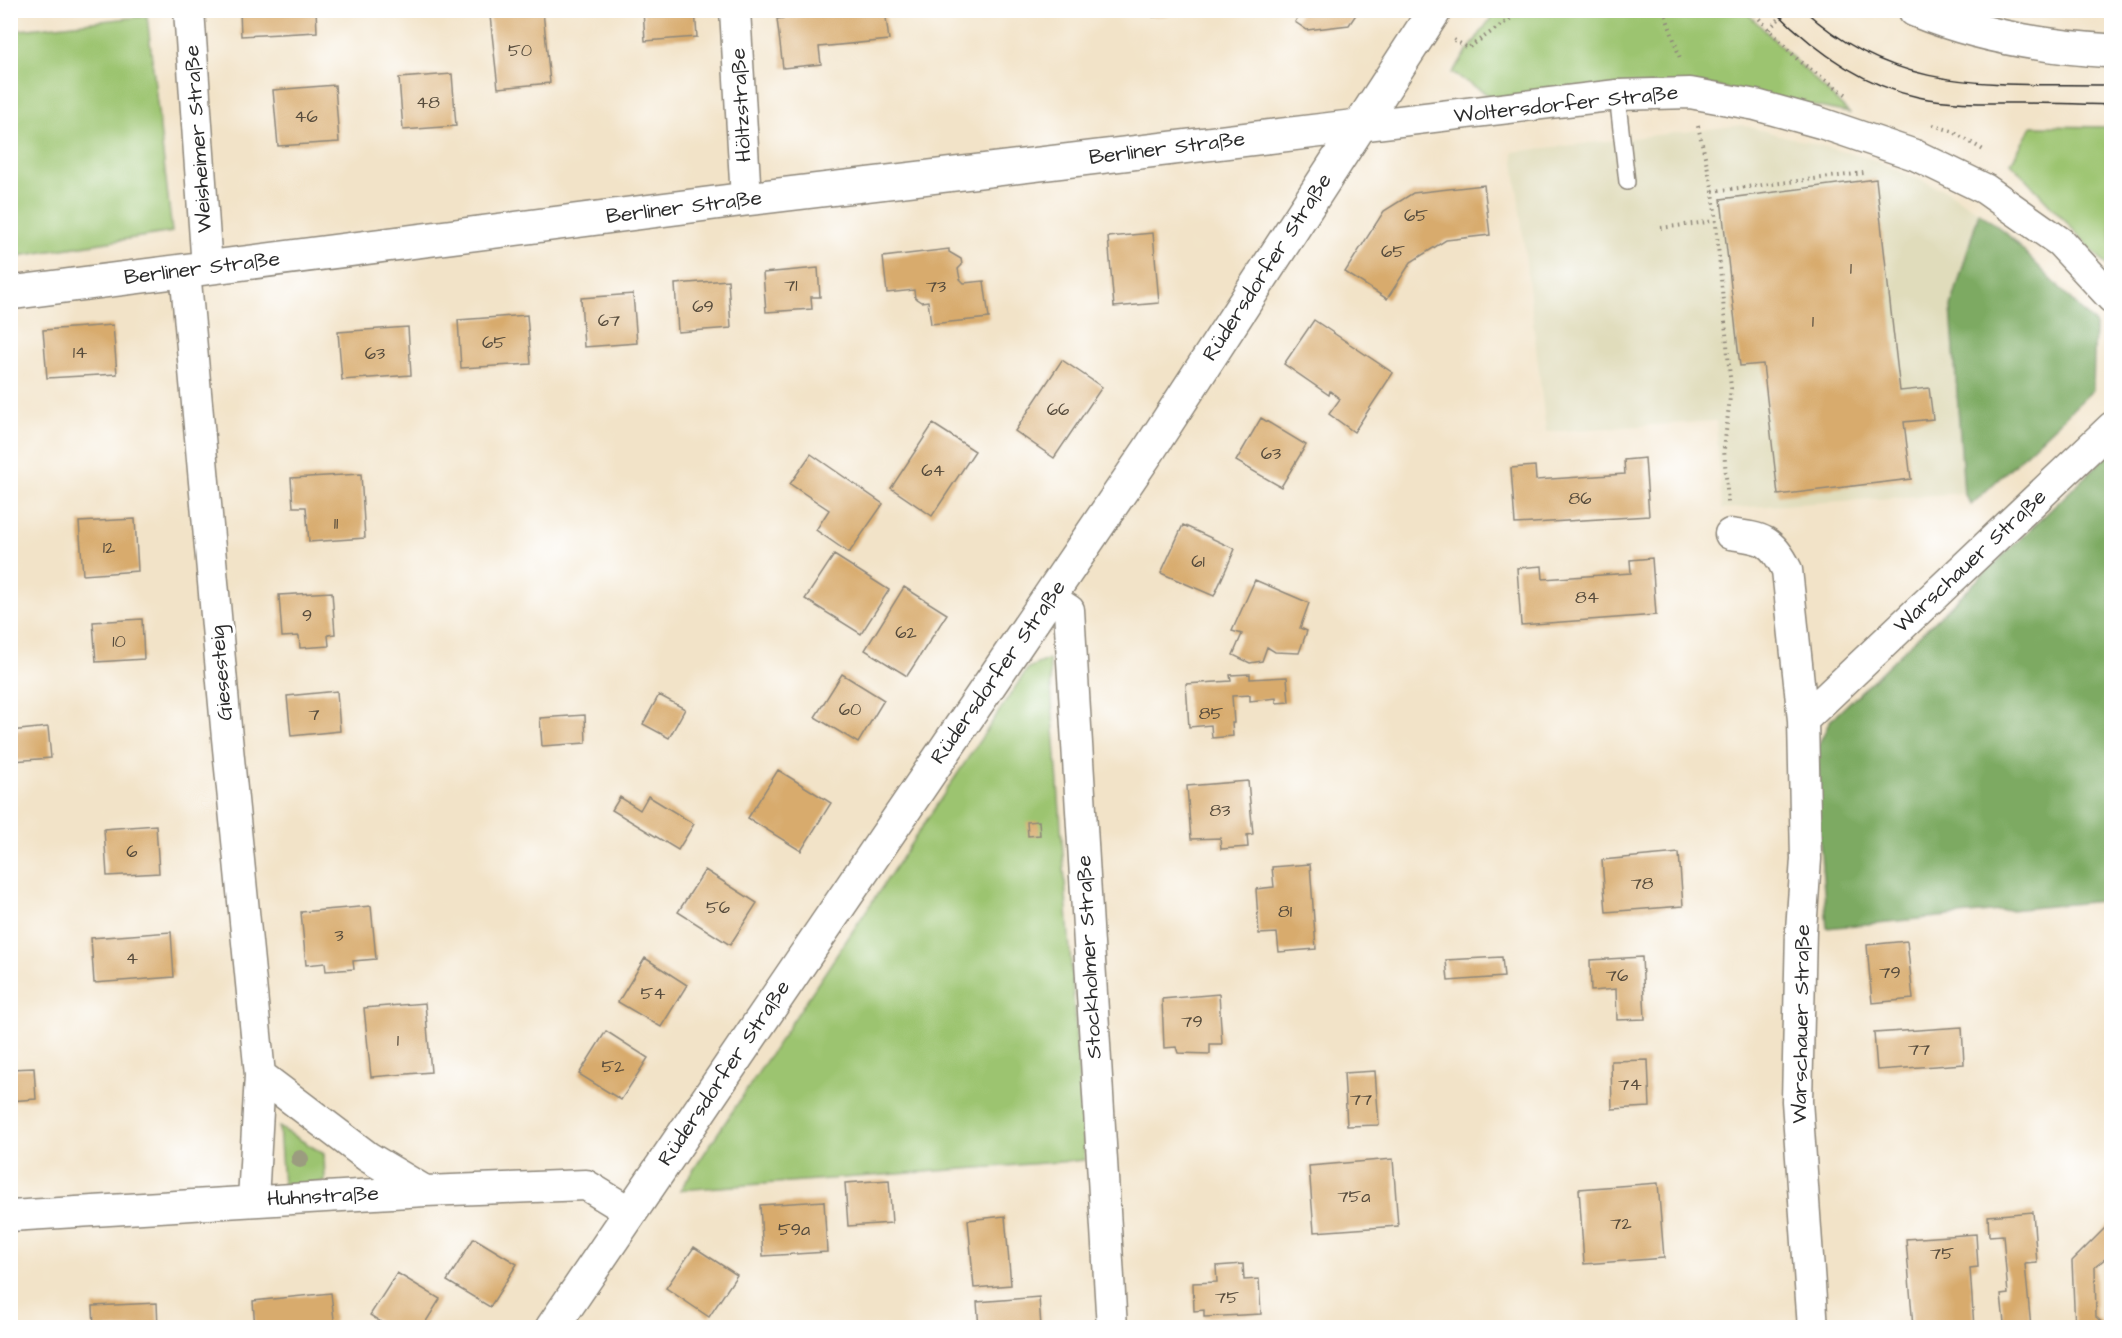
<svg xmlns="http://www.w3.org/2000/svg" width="2122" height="1338" viewBox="0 0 2122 1338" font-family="'Architects Daughter',sans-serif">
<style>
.built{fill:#e0dcbb}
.green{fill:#9cc46f;stroke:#64784d;stroke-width:1.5}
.forest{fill:#7daa62;stroke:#546a46;stroke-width:1.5}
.building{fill:#d8ab6d}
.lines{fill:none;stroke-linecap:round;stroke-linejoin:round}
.lane-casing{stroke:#8e877a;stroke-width:18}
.street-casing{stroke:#8e877a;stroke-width:33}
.secondary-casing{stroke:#8e877a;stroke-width:36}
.path{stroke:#8e877a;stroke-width:4;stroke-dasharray:1.5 4.5;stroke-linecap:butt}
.lane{stroke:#fff;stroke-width:15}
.street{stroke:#fff;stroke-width:30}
.secondary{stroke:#fff;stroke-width:33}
.tram{stroke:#2b2b2b;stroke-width:1.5}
.tree{fill:#9b9c7f}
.labels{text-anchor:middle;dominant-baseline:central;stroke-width:6;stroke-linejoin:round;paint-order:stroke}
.number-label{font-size:18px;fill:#564b3c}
.street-label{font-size:21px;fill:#2b2b2b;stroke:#fff}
</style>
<rect width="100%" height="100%" fill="#fff"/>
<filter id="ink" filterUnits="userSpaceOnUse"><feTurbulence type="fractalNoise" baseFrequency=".0167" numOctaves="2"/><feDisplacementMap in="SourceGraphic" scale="12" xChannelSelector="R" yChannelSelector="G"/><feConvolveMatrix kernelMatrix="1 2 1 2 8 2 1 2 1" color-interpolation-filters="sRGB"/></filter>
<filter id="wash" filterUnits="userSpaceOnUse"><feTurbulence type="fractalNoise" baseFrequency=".008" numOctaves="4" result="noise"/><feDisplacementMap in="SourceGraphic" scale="24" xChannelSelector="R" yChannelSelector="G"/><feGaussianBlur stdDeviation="1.35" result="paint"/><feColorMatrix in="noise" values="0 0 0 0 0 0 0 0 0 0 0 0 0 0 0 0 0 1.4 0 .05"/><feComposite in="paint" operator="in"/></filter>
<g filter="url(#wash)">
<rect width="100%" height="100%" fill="#f2e3c8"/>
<path class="built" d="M1742,125L1868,158L1947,191L1979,212L1951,307L1964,493L1722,509L1716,421L1546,432L1513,152Z"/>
<path class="green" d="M1496,11H1745L1849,113L1708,85L1493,98L1452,73Z
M147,16L172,232L11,257V31Z
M2032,126L2111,127V270L2011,163Z
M1049,659L1085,1160L680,1190L1028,668Z
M279,1127L324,1154L325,1182L283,1185Z"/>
<path class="forest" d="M1979,212L2006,233L2095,324L2093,390L1971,505L1964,493L1951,307Z
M2111,452V900L1827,928L1813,756L1830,721Z"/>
<g id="blocks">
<path class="building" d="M240,10H316L317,32L241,36Z
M643,10H695L697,37L645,41Z
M851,10H885L889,40L819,47L821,64L783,68L777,19Z
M1152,10H1176L1177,14L1153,17Z
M1302,10H1359L1349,25L1307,30L1295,22Z
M543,11L550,83L498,88L490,16Z
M452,74L456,126L403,130L399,78Z
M335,85L339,142L278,146L273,90Z
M1876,179L1900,391L1929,388L1933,419L1904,422L1911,479L1778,495L1763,364L1740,366L1721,199Z
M1484,185L1490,235L1446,240L1411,262L1387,299L1345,272L1384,211L1413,193Z
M1153,233L1159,303L1114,307L1108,237Z
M949,249V252L961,259L962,265L958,269L960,279L964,283L984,281L989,318L931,324L928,301L921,302L915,298L914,290L887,293L883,257Z
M818,268L820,297H811L812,309L766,312L763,273Z
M728,280L731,328L678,332L675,284Z
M633,294L637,343L584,347L581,298Z
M527,315L531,364L461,368L458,320Z
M1314,320L1393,373L1354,432L1329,414L1340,399L1330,391L1329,395L1284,364Z
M113,325L117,374L47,378L43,330Z
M408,327L411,375L342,380L338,332Z
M1062,360L1102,387L1054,458L1015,431Z
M1261,418L1306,445L1281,487L1236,461Z
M933,424L975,451L932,516L891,488Z
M811,454L883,504L849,553L816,530L829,510L790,484Z
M1645,458L1649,516L1515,524L1511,468L1535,466L1536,480L1625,474L1624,460Z
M361,474L365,538L309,542L306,507H293L291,478Z
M135,519L138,571L83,575L79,522Z
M1183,525L1235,549L1214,596L1161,573Z
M834,555L889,590L861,634L805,599Z
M1652,558L1656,615L1521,625L1517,568L1542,566L1543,579L1631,573L1630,560Z
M1255,580L1309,603L1300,628L1307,631L1299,653L1275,652L1267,647L1262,661L1250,663L1233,655L1242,634L1232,631Z
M904,587L947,614L907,676L865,650Z
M332,592L335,634L328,635L329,646L300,648L299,636L282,637L279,595Z
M142,619L144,659L96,662L93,622Z
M842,674L884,700L858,743L815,717Z
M1250,674V679L1287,677L1289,702L1276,703V698L1250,701V695L1232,696L1234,723H1232L1233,736L1212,738L1211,725L1189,727L1186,684L1231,681L1230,675Z
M337,691L340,731L291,736L287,696Z
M659,695L685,709L669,738L643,724Z
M585,715L586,743L542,746L540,718Z
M48,727L51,758L13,761L10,731Z
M778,770L831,803L801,851L748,818Z
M1248,781L1253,834L1247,835L1248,847L1221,849L1220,838L1191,839L1187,786Z
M648,796L694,824L678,850L612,810L620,797L640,810Z
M1039,821L1040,835L1028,836L1027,822Z
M156,825L159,873L107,876L104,829Z
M1679,853L1683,906L1606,912L1602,860Z
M1310,864L1316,949L1279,952L1277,933L1259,934L1256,889L1274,887L1272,867Z
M705,870L757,903L730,945L678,912Z
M371,906L376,959L353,961L354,969L326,971L325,963L306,965L301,912Z
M171,932L174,977L94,983L91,938Z
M1907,941L1913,999L1872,1003L1867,945Z
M1502,957L1504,977L1448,981L1446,960Z
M1642,957L1645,1019L1617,1020L1616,989L1591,991L1590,960Z
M645,958L687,985L661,1027L618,1002Z
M1219,994L1222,1044H1210V1054L1178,1053L1176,1047L1164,1048L1162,999Z
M425,1003L431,1072L371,1077L364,1008Z
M1962,1027L1964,1064L1877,1070L1874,1033Z
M606,1031L648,1058L621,1100L579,1074Z
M1648,1060L1650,1107L1612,1109L1611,1061Z
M34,1068L36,1099L10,1101V1069Z
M1375,1071L1379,1125L1347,1126L1344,1073Z
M1393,1159L1398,1226L1314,1232L1309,1166Z
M889,1180L892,1223L848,1226L845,1183Z
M1658,1183L1664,1258L1584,1264L1579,1189Z
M824,1201L827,1252L763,1256L760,1205Z
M2033,1212L2037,1263L2025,1264L2031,1328H1993V1325L2004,1323L2001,1295L2008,1294L2003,1235L1989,1236L1988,1216Z
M1005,1216L1011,1285L974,1288L968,1220Z
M2112,1221V1253L2095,1267L2096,1317L2108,1328H2075L2072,1261Z
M1976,1234L1978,1267L1970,1268L1974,1328H1913L1906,1239Z
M474,1238L517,1264L490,1307L447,1281Z
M694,1247L737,1275L709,1317L666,1288Z
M1243,1264L1244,1280L1259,1279L1261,1314L1204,1317V1310L1194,1311L1193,1283L1217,1282L1216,1266Z
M397,1273L440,1299L422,1328H390L370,1315Z
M331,1293L335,1328H255L253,1301Z
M1039,1297L1041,1328H979L977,1302Z
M157,1303L158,1328H94L93,1306Z"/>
</g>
</g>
<g filter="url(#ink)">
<use href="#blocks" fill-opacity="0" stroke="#8e877a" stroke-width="1.5"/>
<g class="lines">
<defs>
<path id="lane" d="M1617,95L1627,182"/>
<path id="street" d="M189,10L207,268
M735,10L746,199
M1358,126L1617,95L1690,93L1756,105L1821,123L1915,155L1985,189L2060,242L2112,298
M185,270L227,738L260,1075L253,1200
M1730,534C1762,538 1772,539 1787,570L1803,720
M1049,597L1069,610L1112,1328
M260,1075L368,1157L425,1191
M10,1216L425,1191L586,1185L630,1212
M1813,1328L1797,1101L1801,930L1806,859L1803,720L2112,427"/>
<path id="secondary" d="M1915,10C1978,36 2044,47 2112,51
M10,293L746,199L1358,126
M552,1328L1149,450L1435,10"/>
</defs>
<use href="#lane" class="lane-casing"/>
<use href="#street" class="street-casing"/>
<use href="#secondary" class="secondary-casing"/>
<path class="path" d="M1664,10L1681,61
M1751,10L1799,61L1847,95
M2089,10L2112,11
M1469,18L1475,10
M1769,29L1788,10
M1454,40L1468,48L1523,10
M1933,125L1952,131L1985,151
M1698,126L1713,191L1731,388L1724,449L1728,503
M1713,191L1864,173
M1661,228L1715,221"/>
<use href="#lane" class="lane"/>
<use href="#street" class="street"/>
<use href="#secondary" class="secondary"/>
<path class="tram" d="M1774,10C1814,50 1862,85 1918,97C1951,104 1986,103 2019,103C2050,103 2081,104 2112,105
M1804,10C1897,96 1995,83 2112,85"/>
</g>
<circle class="tree" cx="300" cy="1159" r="9"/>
</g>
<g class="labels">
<g class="number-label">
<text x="520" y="50">50</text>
<text x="428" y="102">48</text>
<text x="306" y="116">46</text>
<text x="1416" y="215">65</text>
<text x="1393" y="251">65</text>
<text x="1851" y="268">1</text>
<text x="791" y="285">71</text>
<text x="936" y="286">73</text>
<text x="703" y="306">69</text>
<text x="609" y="320">67</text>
<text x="1813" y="321">1</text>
<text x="494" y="342">65</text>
<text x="80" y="352">14</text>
<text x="375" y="353">63</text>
<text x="1058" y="409">66</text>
<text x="1271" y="453">63</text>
<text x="933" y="470">64</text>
<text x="1580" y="498">86</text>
<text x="336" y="523">11</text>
<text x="109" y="547">12</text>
<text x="1198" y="561">61</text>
<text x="1587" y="597">84</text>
<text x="307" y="615">9</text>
<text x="906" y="632">62</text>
<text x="119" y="641">10</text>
<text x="850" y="709">60</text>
<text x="1211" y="713">85</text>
<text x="314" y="714">7</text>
<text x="1220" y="810">83</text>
<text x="132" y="851">6</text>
<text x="1642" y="883">78</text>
<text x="718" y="907">56</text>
<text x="1285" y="911">81</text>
<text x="339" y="935">3</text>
<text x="132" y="958">4</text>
<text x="1890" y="972">79</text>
<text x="1617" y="975">76</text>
<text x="653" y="993">54</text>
<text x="1192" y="1021">79</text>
<text x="398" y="1040">1</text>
<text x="1919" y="1049">77</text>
<text x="613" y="1066">52</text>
<text x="1630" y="1084">74</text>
<text x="1361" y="1099">77</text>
<text x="1354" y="1196">75a</text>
<text x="1621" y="1223">72</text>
<text x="794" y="1229">59a</text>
<text x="1942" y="1253">75</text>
<text x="1227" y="1297">75</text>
</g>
<g class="street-label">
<text transform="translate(1566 104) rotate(-6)">Woltersdorfer Straße</text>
<text transform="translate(741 105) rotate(-93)">Höltzstraße</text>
<text transform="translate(198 139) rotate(-94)">Weisheimer Straße</text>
<text transform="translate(1167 148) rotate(-7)">Berliner Straße</text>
<text transform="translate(684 207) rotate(-7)">Berliner Straße</text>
<text transform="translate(1267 267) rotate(-57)">Rüdersdorfer Straße</text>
<text transform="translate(202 268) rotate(-7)">Berliner Straße</text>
<text transform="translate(1970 561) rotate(-43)">Warschauer Straße</text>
<text transform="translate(998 672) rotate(-55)">Rüdersdorfer Straße</text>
<text transform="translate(221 673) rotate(-95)">Giesesteig</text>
<text transform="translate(1089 957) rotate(-93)">Stockholmer Straße</text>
<text transform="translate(1801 1024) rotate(-89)">Warschauer Straße</text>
<text transform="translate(724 1073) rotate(-56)">Rüdersdorfer Straße</text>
<text transform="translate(323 1196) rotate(-3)">Huhnstraße</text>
</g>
</g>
<rect width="2122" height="1338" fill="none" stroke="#fff" stroke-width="36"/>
</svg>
